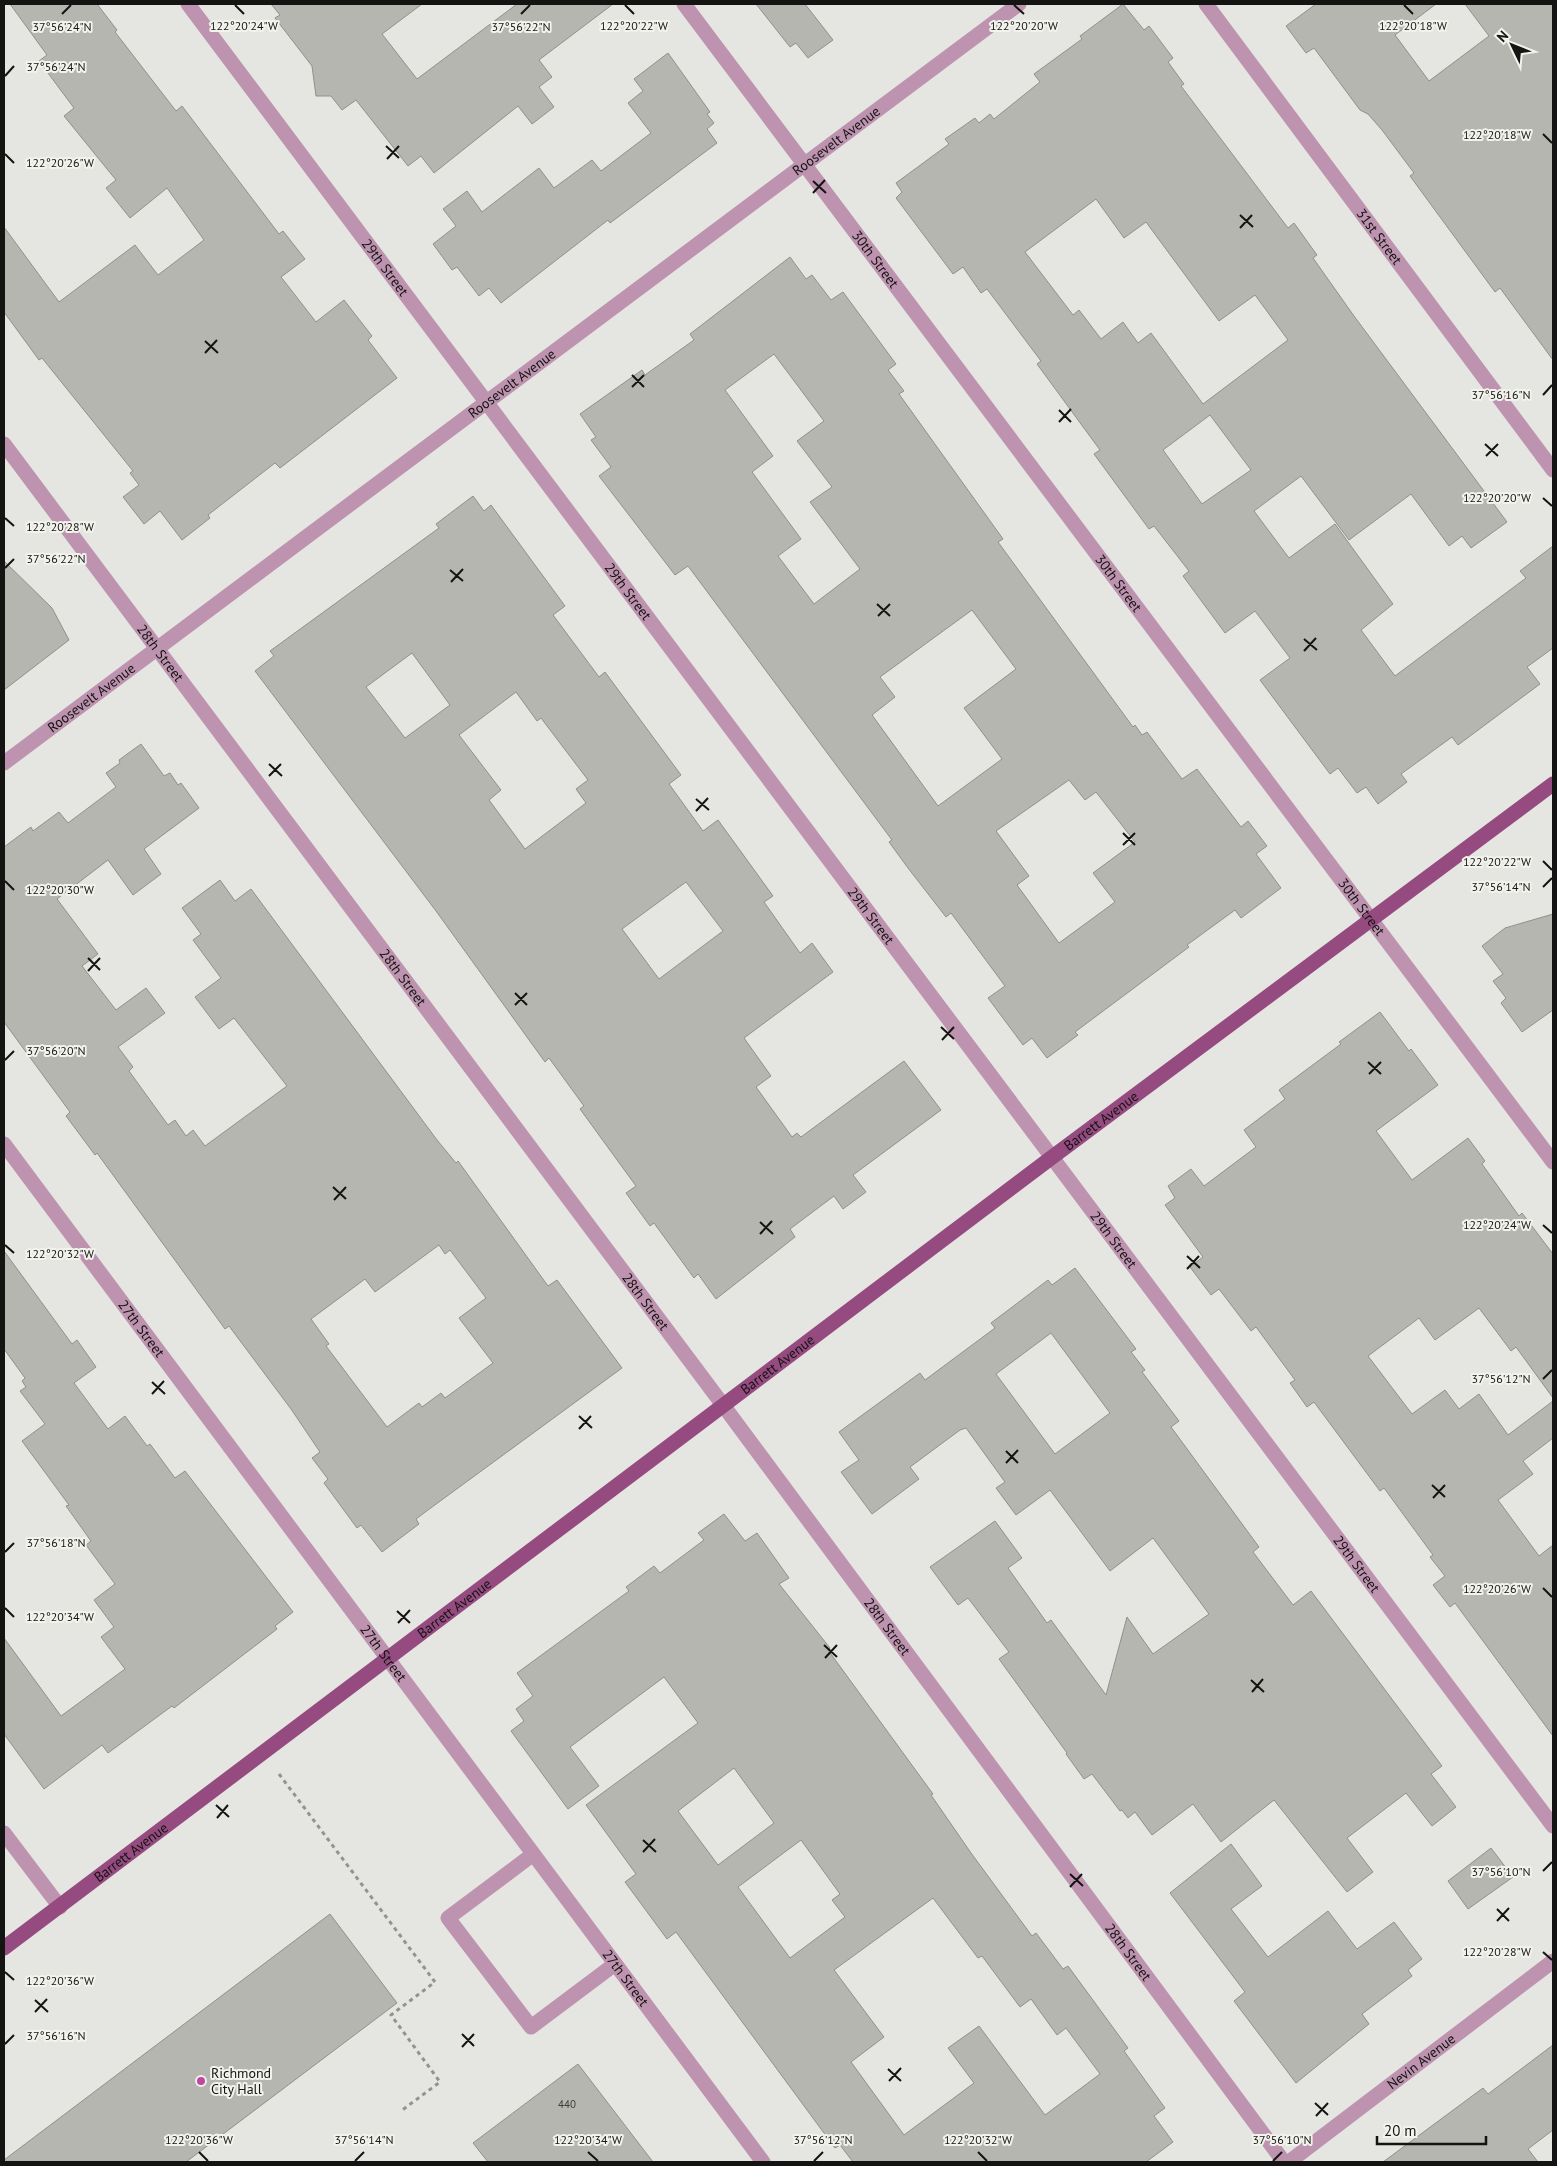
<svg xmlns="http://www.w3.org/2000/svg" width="1557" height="2166" viewBox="0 0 1557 2166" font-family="'PT Sans',sans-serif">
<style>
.building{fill:#b6b6b1;stroke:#90908c;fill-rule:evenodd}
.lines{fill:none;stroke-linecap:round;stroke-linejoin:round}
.path{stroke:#939490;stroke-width:3;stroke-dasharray:4 4;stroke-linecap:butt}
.minor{stroke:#bd93af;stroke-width:15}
.major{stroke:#954b80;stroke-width:15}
.ticks{fill:none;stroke:#141412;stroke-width:2}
.poi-dot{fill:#be489f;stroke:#f3f3ee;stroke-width:2}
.labels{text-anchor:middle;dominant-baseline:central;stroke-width:4;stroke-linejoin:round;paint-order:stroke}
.number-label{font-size:11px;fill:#3c3c3a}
.street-label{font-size:14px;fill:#141412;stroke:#f3f3ee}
.poi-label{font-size:14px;fill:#141412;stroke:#f3f3ee;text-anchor:start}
.ticks-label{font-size:12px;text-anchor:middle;fill:#141412;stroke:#f3f3ee;stroke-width:4;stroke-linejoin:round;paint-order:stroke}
</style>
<rect width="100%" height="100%" fill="#e5e6e1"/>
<path class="building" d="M10,4H97L117,30L115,32L176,111L182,106L279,234L283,231L305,259L281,277L316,322L344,300L372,336L368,340L397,378L280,468L275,463L208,515L210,518L182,540L160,511L144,524L123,497L139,485L130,473L133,471L42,358L39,360L4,312V227L59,302L135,245L158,275L204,240L167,188L130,218L106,188L116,180L64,116L74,108L39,61L47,55Z
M271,4H422L382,34L417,79L517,4H613L539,60L552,77L539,87L554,107L532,124L518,106L434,173L421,156L408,166L356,100L342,110L331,96H316L312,66L275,18L280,15Z
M756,4H805L833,40L808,58L796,43L790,47Z
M1123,4L1144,30L1149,26L1173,58L1168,62L1184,84L1181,86L1288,228L1294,223L1317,255L1313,258L1354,316L1507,522L1471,548L1462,536L1449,546L1411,494L1349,540L1301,476L1254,511L1289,558L1335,524L1393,604L1361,630L1395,676L1526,578L1520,571L1553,546V648L1527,667L1540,684L1458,745L1452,737L1401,774L1407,782L1378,804L1366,787L1357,793L1338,768L1330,774L1260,680L1290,658L1255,611L1225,633L1183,576L1189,571L1154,526L1149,529L1094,454L1100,450L1037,364L1041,361L987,289L981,293L963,267L953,274L896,198L902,192L896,183L949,144L945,139L975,118L979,123L990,114L994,119L1040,82L1034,74L1082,39L1080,36ZM1096,199L1124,238L1146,222L1219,321L1255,295L1288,340L1203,404L1151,333L1138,343L1123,322L1101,339L1079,310L1073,315L1025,252ZM1210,415L1251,470L1202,504L1163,450Z
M1316,4H1436L1395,35L1429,81L1489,36L1465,4H1553V360L1500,288L1495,292L1410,176L1414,173L1382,130L1368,114L1360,110L1314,48L1306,53L1286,26Z
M668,53L710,112L707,114L714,123L707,129L717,143L610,223L608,220L501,303L489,288L479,296L457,267L452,270L433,244L456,226L443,209L467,191L482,212L539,168L554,188L592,160L601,171L651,133L628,103L643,91L634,79Z
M790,257L806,279L812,275L831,300L843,292L896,364L888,370L904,391L899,394L1003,539L998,542L1133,727L1135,725L1142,735L1147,732L1182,779L1197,769L1241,827L1248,821L1267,846L1256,854L1281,888L1241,918L1235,910L1187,945L1189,947L1075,1032L1078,1035L1047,1058L1032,1038L1023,1045L988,998L1005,986L951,913L946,917L908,868L889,842L892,840L688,566L675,575L599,476L611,467L591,440L596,437L580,414L642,370L645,375L694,340L690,334ZM774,354L824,421L797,441L832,487L810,502L860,569L814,604L778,556L801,539L752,472L773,456L725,390ZM972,610L1016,669L964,708L1002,759L938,806L872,715L895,697L880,677ZM1069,780L1085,800L1096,792L1135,842L1093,873L1115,902L1059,943L1017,885L1029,876L996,831Z
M473,496L484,511L491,505L565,606L553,615L599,677L605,672L681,775L669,784L703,831L718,820L773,896L764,902L800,953L812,943L833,972L744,1038L771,1076L756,1087L792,1137L797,1133L801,1137L904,1061L941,1110L853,1175L866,1192L843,1209L834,1196L790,1229L795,1237L716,1299L698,1274L694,1278L654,1223L650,1226L626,1193L636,1186L580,1109L584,1106L549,1058L545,1062L436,911L255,671L274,656L270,651L439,528L436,524ZM412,653L450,705L405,738L366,687ZM516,692L537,721L541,718L588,780L576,789L586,803L525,849L489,800L501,790L459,735ZM686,882L723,931L659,979L622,929Z
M4,561L52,608L69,640L4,690Z
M141,744L164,776L170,773L178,785L181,783L199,808L144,849L161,874L133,895L108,860L57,899L98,954L82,966L116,1010L146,988L165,1013L118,1047L133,1067L129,1071L168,1125L175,1120L186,1136L193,1130L205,1146L287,1086L234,1018L219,1029L195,997L221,978L193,940L201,934L182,908L220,880L235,901L251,889L437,1140L456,1163L458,1161L548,1286L557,1280L622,1368L428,1510L416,1519L419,1524L382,1552L361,1525L357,1528L324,1483L328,1479L312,1458L320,1452L291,1409L229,1326L225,1329L97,1153L95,1155L66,1116L70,1112L4,1022V847L31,827L33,831L59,812L68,823L116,787L106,773L120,763L119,760ZM439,1245L445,1254L450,1250L486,1298L459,1318L493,1363L445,1398L441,1393L422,1407L419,1403L387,1427L326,1346L329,1344L311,1319L365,1279L375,1292Z
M1553,914V1010L1522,1032L1501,1003L1506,998L1493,981L1503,974L1482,946L1505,928Z
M1380,1012L1409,1051L1411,1049L1438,1085L1376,1131L1412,1180L1468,1138L1485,1161L1482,1164L1519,1216L1522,1213L1553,1254V1398L1516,1347L1511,1351L1479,1308L1435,1340L1419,1318L1368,1356L1412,1414L1445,1390L1459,1409L1479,1394L1508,1435L1553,1401V1438L1523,1461L1533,1474L1498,1500L1539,1556L1553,1545V1736L1455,1603L1450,1607L1433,1585L1445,1576L1430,1557L1433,1555L1384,1488L1380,1491L1314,1402L1307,1407L1290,1383L1295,1380L1256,1327L1251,1331L1219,1289L1211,1295L1190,1267L1203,1257L1165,1205L1175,1198L1168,1186L1191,1169L1204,1186L1256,1147L1244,1130L1285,1099L1279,1090L1341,1044L1339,1042Z
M4,1251L72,1344L77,1340L96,1367L74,1383L108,1429L125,1416L147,1446L150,1444L175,1478L185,1471L293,1612L275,1626L277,1629L174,1708L172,1706L108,1753L102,1745L44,1789L4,1734V1638L61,1716L125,1669L101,1637L114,1627L94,1600L115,1584L86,1545L91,1541L66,1506L69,1505L22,1441L45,1424L20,1391L26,1387L22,1381L25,1378L4,1349Z
M1075,1268L1136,1349L1131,1352L1145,1370L1142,1372L1179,1421L1171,1427L1259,1547L1253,1552L1293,1605L1311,1591L1442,1766L1431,1774L1456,1807L1432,1826L1406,1793L1347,1838L1373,1872L1347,1892L1274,1800L1221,1842L1193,1804L1152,1835L1135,1812L1128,1818L1122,1810L1120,1811L1092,1774L1084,1779L1066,1754L1067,1753L999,1659L1009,1652L968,1598L958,1605L930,1567L995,1521L1022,1558L1008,1568L1047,1623L1051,1620L1106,1695L1127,1617L1153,1654L1209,1614L1153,1538L1110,1571L1050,1490L1016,1515L996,1488L1005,1482L966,1428L960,1430L910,1467L919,1479L872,1514L841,1472L859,1460L839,1432L920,1373L925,1380L995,1328L991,1323L1048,1280L1052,1285ZM1051,1333L1110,1413L1055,1454L996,1374Z
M724,1514L745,1541L757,1533L789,1578L779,1584L830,1648L828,1650L933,1794L931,1795L971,1853L1032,1936L1036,1933L1063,1969L1068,1966L1128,2048L1124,2051L1165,2108L1154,2116L1173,2142L1146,2162H853L840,2145L835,2148L676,1932L667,1939L625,1882L636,1874L586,1805L698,1723L664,1677L570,1747L599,1786L568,1809L511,1731L524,1721L516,1709L533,1696L517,1673L629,1591L626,1587L654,1566L660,1573L704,1540L698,1533ZM734,1768L774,1823L718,1865L678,1811ZM801,1840L840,1894L832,1900L845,1917L790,1958L738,1887ZM933,1898L978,1958L982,1956L1020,2007L1031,1999L1057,2035L1066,2028L1100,2074L1045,2115L979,2026L948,2048L974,2083L904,2135L851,2062L884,2037L834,1970Z
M1231,1844L1262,1886L1231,1909L1268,1957L1328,1911L1357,1949L1394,1922L1422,1959L1408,1970L1412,1976L1362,2014L1369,2024L1296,2083L1234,2001L1245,1992L1170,1893Z
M1491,1848L1513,1877L1468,1909L1448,1881Z
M330,1914L397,2003L186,2162H4V2160Z
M1553,2045V2130L1528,2149L1538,2162H1383L1483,2088L1488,2094Z
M578,2064L653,2162H488L473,2143Z"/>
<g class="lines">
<path class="path" d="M279,1774L435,1982L391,2015L440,2082L401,2111"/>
<g class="minor">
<path id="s1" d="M188,4L1553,1826"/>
<path id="s2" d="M684,4L1553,1162"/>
<path id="s3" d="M1206,4L1553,470"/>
<path id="s4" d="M4,444L723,1405L1284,2162"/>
<path id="s5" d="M4,763L1019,4"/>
<path id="s6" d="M4,1144L763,2162"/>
<path d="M4,1833L60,1907"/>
<path d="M532,1855L448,1918L531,2027L615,1964"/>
<path id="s7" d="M1289,2162L1553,1961"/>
</g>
<path class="major" id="s8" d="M4,1948L1051,1158L1553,784"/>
</g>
<path class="ticks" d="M235,5L244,14M625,5L634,14M1014,5L1024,14M1404,5L1413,14M62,14L71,5M521,14L530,5M5,76L14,66M1543,134L1552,143M386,146L399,158M5,154L14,163M387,159L399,146M813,181L826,193M813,193L825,180M1240,215L1253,227M1240,228L1252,215M205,341L218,353M205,353L217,340M632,375L644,387M632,387L644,375M1543,395L1552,385M1059,410L1071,422M1059,422L1071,409M1485,444L1498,456M1486,456L1498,444M1543,498L1552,506M5,518L14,526M5,568L14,559M450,570L463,581M451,582L463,569M877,604L890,616M878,616L890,604M1304,639L1317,650M1304,651L1316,638M269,764L282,776M269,776L281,764M696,799L709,810M696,811L708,798M1123,833L1135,845M1123,845L1135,833M1543,861L1552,870M5,881L14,890M1543,887L1552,878M88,958L100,970M88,971L100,958M515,993L527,1005M515,1005L527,993M941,1027L954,1039M942,1040L954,1027M5,1060L14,1051M1368,1062L1381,1074M1369,1074L1381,1062M333,1187L346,1199M334,1200L346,1187M760,1222L773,1234M1543,1225L1552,1233M760,1234L772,1221M5,1245L14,1253M1187,1256L1200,1268M1187,1269L1199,1256M1543,1379L1552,1370M152,1382L165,1394M152,1394L164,1381M579,1416L592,1428M579,1429L591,1416M1006,1451L1018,1463M1006,1463L1018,1450M1432,1485L1445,1497M1433,1498L1445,1485M5,1552L14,1543M1543,1588L1552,1597M5,1608L14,1617M397,1611L410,1623M398,1623L410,1610M824,1645L837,1657M825,1658L837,1645M1251,1680L1264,1692M1252,1692L1263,1679M216,1805L229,1817M217,1818L228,1805M643,1840L656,1852M643,1852L655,1839M1543,1871L1552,1862M1070,1874L1083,1886M1070,1887L1082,1874M1497,1909L1509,1921M1497,1921L1509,1908M1543,1952L1552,1960M5,1972L14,1980M35,2000L48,2012M35,2012L47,1999M462,2034L474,2046M5,2044L14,2035M462,2047L474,2034M888,2069L901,2081M889,2081L901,2068M1315,2103L1328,2115M1316,2116L1328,2103M199,2152L208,2161M588,2152L598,2161M978,2152L987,2161M355,2161L364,2152M814,2161L823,2152M1273,2161L1282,2152"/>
<circle class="poi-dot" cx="201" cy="2081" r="5"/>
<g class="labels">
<g class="number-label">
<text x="567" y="2104">440</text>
</g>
<g class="street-label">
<text stroke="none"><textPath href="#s5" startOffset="1039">Roosevelt Avenue</textPath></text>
<text stroke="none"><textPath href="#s3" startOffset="290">31st Street</textPath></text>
<text stroke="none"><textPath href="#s2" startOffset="319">30th Street</textPath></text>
<text stroke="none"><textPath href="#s1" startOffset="329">29th Street</textPath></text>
<text stroke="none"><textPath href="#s5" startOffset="634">Roosevelt Avenue</textPath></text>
<text stroke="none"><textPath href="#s2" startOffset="724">30th Street</textPath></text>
<text stroke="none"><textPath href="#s1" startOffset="734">29th Street</textPath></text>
<text stroke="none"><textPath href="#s4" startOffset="261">28th Street</textPath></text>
<text stroke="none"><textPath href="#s5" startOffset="109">Roosevelt Avenue</textPath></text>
<text stroke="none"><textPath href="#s2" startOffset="1129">30th Street</textPath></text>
<text stroke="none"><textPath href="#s1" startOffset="1139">29th Street</textPath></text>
<text stroke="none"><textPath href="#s4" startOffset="666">28th Street</textPath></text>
<text stroke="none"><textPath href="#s8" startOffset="1374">Barrett Avenue</textPath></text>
<text stroke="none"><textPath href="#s1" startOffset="1544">29th Street</textPath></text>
<text stroke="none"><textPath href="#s4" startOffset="1071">28th Street</textPath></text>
<text stroke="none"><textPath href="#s6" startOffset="230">27th Street</textPath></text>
<text stroke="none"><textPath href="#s8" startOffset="969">Barrett Avenue</textPath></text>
<text stroke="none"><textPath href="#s1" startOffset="1949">29th Street</textPath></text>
<text stroke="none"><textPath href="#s8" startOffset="564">Barrett Avenue</textPath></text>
<text stroke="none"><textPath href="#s4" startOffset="1476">28th Street</textPath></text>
<text stroke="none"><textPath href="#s6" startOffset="635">27th Street</textPath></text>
<text stroke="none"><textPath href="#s8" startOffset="159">Barrett Avenue</textPath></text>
<text stroke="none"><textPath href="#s4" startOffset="1881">28th Street</textPath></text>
<text stroke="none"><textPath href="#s6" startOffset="1040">27th Street</textPath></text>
<text stroke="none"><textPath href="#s7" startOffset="166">Nevin Avenue</textPath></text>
</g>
<g class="poi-label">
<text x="211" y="2073">Richmond<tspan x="211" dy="16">City Hall</tspan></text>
</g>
</g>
<g class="ticks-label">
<text x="244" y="30">122°20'24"W</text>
<text x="634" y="30">122°20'22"W</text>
<text x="1024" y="30">122°20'20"W</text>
<text x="1413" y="30">122°20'18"W</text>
<text x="62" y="31">37°56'24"N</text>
<text x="521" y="31">37°56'22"N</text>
<text x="56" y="71">37°56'24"N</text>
<text x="1497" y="139">122°20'18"W</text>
<text x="60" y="167">122°20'26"W</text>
<text x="1501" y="399">37°56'16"N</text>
<text x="1497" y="502">122°20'20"W</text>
<text x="60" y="531">122°20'28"W</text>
<text x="56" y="563">37°56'22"N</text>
<text x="1497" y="866">122°20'22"W</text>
<text x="1501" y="891">37°56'14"N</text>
<text x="60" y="894">122°20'30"W</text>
<text x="56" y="1055">37°56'20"N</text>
<text x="1497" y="1229">122°20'24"W</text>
<text x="60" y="1258">122°20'32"W</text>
<text x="1501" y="1383">37°56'12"N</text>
<text x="56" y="1547">37°56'18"N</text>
<text x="1497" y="1593">122°20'26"W</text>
<text x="60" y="1621">122°20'34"W</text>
<text x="1501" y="1876">37°56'10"N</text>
<text x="1497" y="1956">122°20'28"W</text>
<text x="60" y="1985">122°20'36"W</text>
<text x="56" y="2040">37°56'16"N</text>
<text x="364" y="2144">37°56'14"N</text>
<text x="823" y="2144">37°56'12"N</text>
<text x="1282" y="2144">37°56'10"N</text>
<text x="199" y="2144">122°20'36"W</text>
<text x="588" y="2144">122°20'34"W</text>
<text x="978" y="2144">122°20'32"W</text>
</g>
<rect width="1557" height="2166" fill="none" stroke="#141412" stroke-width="10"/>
<g transform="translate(1512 45) rotate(313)" stroke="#f3f3ee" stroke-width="4" paint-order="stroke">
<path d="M0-4L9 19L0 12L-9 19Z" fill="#141412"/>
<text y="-8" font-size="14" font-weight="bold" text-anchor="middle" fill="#141412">N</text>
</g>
<path d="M1377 2136v8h109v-8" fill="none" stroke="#141412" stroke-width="2.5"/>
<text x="1384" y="2136" font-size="15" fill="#141412" stroke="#f3f3ee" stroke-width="4" paint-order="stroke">20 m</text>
</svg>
